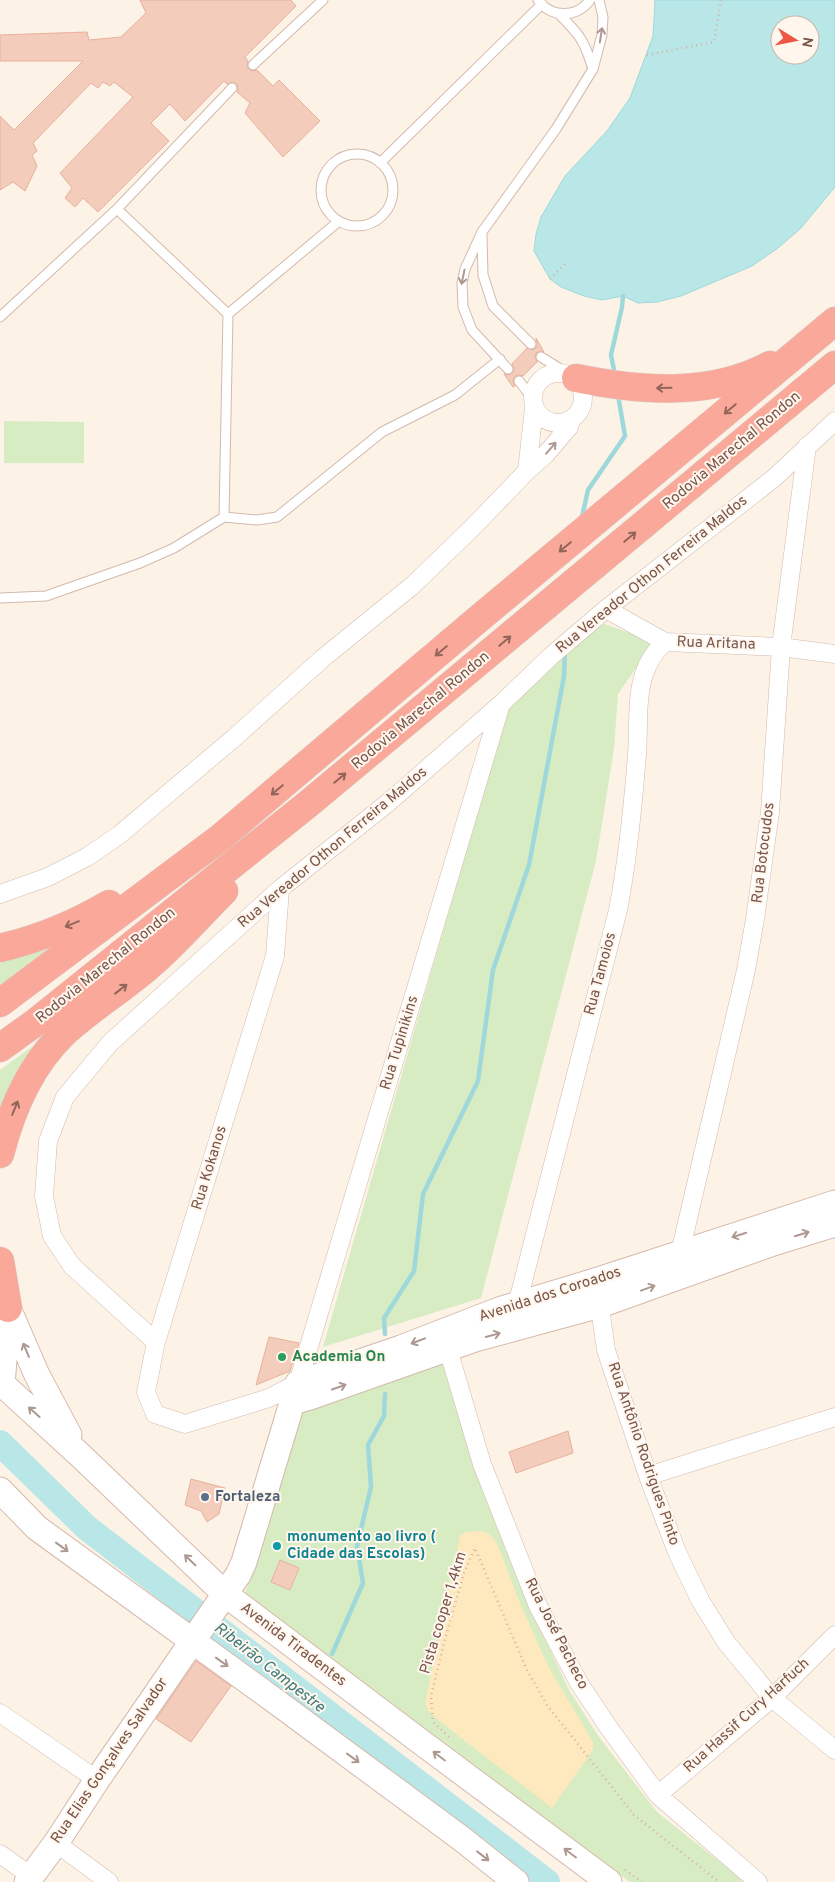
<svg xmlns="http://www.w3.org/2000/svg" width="835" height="1882" viewBox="0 0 835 1882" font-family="Overpass,sans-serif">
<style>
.green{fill:#d8ecc3}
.sand{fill:#fee9bf}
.water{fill:#b9e7e8;stroke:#9fd8db;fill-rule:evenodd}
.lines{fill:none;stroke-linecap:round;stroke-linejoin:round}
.stream{stroke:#9fd8db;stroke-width:4.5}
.river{stroke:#b9e7e8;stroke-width:26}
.building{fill:#f4ccbc;stroke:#e8b09c}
.lane-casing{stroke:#d2baad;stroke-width:11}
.street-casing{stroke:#d2baad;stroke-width:19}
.secondary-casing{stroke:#d5b9ab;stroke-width:27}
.highway-casing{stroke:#d9cfcc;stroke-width:29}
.path{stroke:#daaf9f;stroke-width:2.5;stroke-dasharray:1 4;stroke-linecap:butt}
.lane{stroke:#fff;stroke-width:9}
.street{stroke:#fff;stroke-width:18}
.secondary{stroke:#fff;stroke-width:25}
.highway{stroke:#faa89a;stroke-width:28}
.oneway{stroke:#ae9892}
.oneway2{stroke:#926559}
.leisure-dot{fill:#2e9e5b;stroke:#fff6ed;stroke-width:2}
.service-dot{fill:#5c6f8a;stroke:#fff6ed;stroke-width:2}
.culture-dot{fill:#0f9aa8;stroke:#fff6ed;stroke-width:2}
.labels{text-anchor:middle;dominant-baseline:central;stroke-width:4;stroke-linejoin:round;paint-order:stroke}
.street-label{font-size:15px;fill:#785449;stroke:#fff6ed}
.leisure-label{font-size:15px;font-weight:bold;fill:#27864d;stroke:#fff6ed;text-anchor:start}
.service-label{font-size:15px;font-weight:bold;fill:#4e5e75;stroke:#fff6ed;text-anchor:start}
.culture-label{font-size:15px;font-weight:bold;fill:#0d838f;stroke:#fff6ed;text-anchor:start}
.water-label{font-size:16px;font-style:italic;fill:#3c7b7e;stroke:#fff6ed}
</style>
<rect width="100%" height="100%" fill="#fdf2e6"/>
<path class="green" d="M4,421L84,422V463H4Z
M594,620L654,642L618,694L614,749L596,861L481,1298L323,1347L508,706Z
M62,945L0,988V963Z
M60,1026L0,1119V1070Z
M446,1360L533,1613L569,1690L599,1737L657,1812L745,1882H630L470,1765L333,1667L245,1593L254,1567L296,1411Z"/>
<path class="sand" d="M481,1531L489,1534L496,1541L521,1606L548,1666L593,1742V1750L552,1808L442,1723L429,1712L425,1704L460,1536L466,1532Z"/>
<path class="water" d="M655,0H835V187L801,228L778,248L752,266L681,296L657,302L638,303L623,296L602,300L584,296L561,287L550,279L534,251L536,234L541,217L565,176L607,131L630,98L653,36ZM780,25H810V55H780Z"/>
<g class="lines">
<path class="stream" d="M615,375L611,355L622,307L623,296
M582,517L588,490L625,436L618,395
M385,1334L384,1318L414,1271L423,1194L478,1081L493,970L529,865L564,676L565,652
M332,1654L363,1583L357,1546L371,1487L368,1445L384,1416L385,1394"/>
<path class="river" d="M0,1443L87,1528L547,1882"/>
</g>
<path class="building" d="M140,0H291L296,6L245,57L248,61L247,67L252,71L257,70L273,86L279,80L320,121L283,157L245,113L250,103L237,92L238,89L237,84L233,82L227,84L224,81L185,121L170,104L151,123L169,141L98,212L83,198L75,207L65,198L72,188L60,173L133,97L114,82L110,86L103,82L98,88L91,83L33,143L37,151L32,155L37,166L25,191L13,182L0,190V116L14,130L83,61H0V35L87,32L89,40L121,37L146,13Z
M536,338L544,352L541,351L536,353L535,357L537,362L523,376L519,375L515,376L513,381L515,386L513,387L504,374L509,375L513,373L514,368L512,364L527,348L532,350L536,348Z
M269,1337L299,1343L290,1371L256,1385Z
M568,1431L573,1453L516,1473L509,1452Z
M191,1479L225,1488L219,1514L207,1522L201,1511L185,1505Z
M280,1560L299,1568L290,1590L271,1582Z
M196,1661L231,1686L191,1742L156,1719Z"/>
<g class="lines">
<defs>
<path id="lane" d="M538,0C551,18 577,18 590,0
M559,14C580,35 584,40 593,69
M253,65L323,0
M232,88L117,209L228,314L339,221
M321 190a36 36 0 1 1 72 0a36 36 0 1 1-72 0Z
M380,163L542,4
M482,236L483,275L493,306L531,344
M0,317L117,209
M541,357L567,373
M508,369L472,330L463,307L462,283L465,269L482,232L556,129L593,69L602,35L603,17L599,0
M519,381L532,398
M224,517L257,520L277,517L382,432L455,395L500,359
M0,598L46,596L140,563L174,548L224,517L228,314"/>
<path id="street" d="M533 398a25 25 0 1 1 50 0a25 25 0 1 1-50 0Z
M527,471L534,408
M606,609L665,642L781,647L835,654
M280,889L275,956L156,1342L146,1392L155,1414L185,1424L269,1398L298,1383L501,704
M0,894L48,877L87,857L119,835L235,737L323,658L413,585L472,528L527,471L546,454L569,427L571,420
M680,1253L746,970L755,919L770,812L781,647L807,446
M598,1294L606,1350L648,1476L677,1552L700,1600L726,1642L772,1698L835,1750
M517,1305L618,910C628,858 633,806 637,754C639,728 636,699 644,674C648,662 655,651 665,642
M445,1339L482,1464L538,1606L579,1683L609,1728L658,1795L758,1882
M156,1342L72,1266L52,1236L44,1196L48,1141L65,1097L110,1043L280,889L389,802L501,704L551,656L606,609L774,478L835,421
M648,1476L835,1417
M0,1713L97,1780
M658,1795L772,1698L835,1635
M56,1843L109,1882
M0,1854L31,1876"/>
<path id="secondary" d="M0,1294L8,1308L37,1375L69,1435
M0,1382L81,1456L225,1594L417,1739L609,1882
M0,1386L2,1384L8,1313
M292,1402L310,1397L475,1339L600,1305L773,1243L835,1224
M0,1490L37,1528L278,1703L462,1839L516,1882
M27,1882L56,1843L97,1780L238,1575L244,1562L298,1383L401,1348L499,1310L595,1281L835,1203"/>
<path id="highway" d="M576,378C640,391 710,397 770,365
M0,948C39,939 75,924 109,904
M0,1003L220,838L476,621L835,321
M0,1048L36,1022L308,804L835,365
M0,1154C11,1111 30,1066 63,1034C88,1010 122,990 149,966C176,943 199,916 224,891
M0,1261L8,1308"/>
</defs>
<use href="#lane" class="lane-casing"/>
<use href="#street" class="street-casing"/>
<use href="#secondary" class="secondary-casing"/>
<use href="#highway" class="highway-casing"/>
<path class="path" d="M647,55L714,42L721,0
M550,279L566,263
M449,1737L433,1722L431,1696L444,1643L464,1573L475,1548L527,1670L547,1705L634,1815L719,1882
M625,1870L642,1882"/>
<use href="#lane" class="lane"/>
<use href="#street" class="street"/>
<use href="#secondary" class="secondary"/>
<use href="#highway" class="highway"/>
</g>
<defs><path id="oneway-shaft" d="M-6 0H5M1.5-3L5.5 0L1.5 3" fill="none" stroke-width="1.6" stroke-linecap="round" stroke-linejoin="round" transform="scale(1.25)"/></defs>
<g class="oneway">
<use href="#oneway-shaft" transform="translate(601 35) rotate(-81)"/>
<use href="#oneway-shaft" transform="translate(463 277) rotate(102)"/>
<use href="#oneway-shaft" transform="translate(551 448) rotate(-49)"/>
<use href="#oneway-shaft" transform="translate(802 1234) rotate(-17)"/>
<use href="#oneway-shaft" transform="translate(739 1235) rotate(162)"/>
<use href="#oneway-shaft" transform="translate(648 1288) rotate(-20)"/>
<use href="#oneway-shaft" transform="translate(493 1335) rotate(-15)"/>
<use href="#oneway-shaft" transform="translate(418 1341) rotate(159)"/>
<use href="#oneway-shaft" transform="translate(26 1350) rotate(-113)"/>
<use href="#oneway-shaft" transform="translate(339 1387) rotate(-19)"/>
<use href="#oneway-shaft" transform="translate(34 1412) rotate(-138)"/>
<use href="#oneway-shaft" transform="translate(62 1547) rotate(36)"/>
<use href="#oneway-shaft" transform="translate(190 1560) rotate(-136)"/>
<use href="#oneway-shaft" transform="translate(222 1662) rotate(36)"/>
<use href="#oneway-shaft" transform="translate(439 1756) rotate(-143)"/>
<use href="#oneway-shaft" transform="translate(353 1758) rotate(36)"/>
<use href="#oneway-shaft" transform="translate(570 1853) rotate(-143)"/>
<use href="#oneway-shaft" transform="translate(483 1856) rotate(38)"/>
</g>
<g class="oneway2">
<use href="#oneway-shaft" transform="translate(664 388) rotate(179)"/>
<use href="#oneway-shaft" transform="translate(730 409) rotate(140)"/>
<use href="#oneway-shaft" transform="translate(630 537) rotate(-40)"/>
<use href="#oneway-shaft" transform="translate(565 547) rotate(140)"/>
<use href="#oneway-shaft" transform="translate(505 641) rotate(-40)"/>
<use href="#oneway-shaft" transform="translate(441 651) rotate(140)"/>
<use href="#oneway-shaft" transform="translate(340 778) rotate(-40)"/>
<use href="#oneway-shaft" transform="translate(277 790) rotate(140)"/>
<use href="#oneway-shaft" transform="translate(72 924) rotate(158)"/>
<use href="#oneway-shaft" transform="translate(121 989) rotate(-38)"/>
<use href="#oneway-shaft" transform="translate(15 1108) rotate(-68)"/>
</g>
<circle class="leisure-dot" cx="282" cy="1357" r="5"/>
<circle class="service-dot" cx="205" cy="1497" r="5"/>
<circle class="culture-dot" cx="277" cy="1546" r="5"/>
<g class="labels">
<g class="street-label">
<text transform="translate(732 451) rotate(-40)">Rodovia Marechal Rondon</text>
<text transform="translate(652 575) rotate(-39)">Rua Vereador Othon Ferreira Maldos</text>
<text transform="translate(716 644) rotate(2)">Rua Aritana</text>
<text transform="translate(421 711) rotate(-40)">Rodovia Marechal Rondon</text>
<text transform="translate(333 848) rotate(-40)">Rua Vereador Othon Ferreira Maldos</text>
<text transform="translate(764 853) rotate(-83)">Rua Botocudos</text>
<text transform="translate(106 966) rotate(-39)">Rodovia Marechal Rondon</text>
<text transform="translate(601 974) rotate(-75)">Rua Tamoios</text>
<text transform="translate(400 1043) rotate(-73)">Rua Tupinikins</text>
<text transform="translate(210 1168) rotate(-73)">Rua Kokanos</text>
<text transform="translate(550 1295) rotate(-18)">Avenida dos Coroados</text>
<text transform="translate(643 1454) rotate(71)">Rua Antônio Rodrigues Pinto</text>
<text transform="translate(444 1613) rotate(-73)">Pista cooper 1,4km</text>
<text transform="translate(556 1634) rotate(63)">Rua José Pacheco</text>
<text transform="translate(293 1645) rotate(37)">Avenida Tiradentes</text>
<text transform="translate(747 1716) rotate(-42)">Rua Hassif Cury Harfuch</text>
<text transform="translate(110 1761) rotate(-56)">Rua Elias Gonçalves Salvador</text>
</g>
<g class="leisure-label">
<text x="292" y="1357">Academia On</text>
</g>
<g class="service-label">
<text x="215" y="1497">Fortaleza</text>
</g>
<g class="culture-label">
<text x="287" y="1537">monumento ao livro (<tspan x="287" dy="17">Cidade das Escolas)</tspan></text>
</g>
<g class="water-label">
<text transform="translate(269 1668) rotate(38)">Ribeirão Campestre</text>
</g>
</g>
<g transform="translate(795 40) rotate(100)"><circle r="24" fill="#fff6ed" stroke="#c9b5ab"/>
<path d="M0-4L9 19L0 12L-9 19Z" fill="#ed5845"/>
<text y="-8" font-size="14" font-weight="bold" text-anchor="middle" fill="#785449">N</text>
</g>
</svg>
